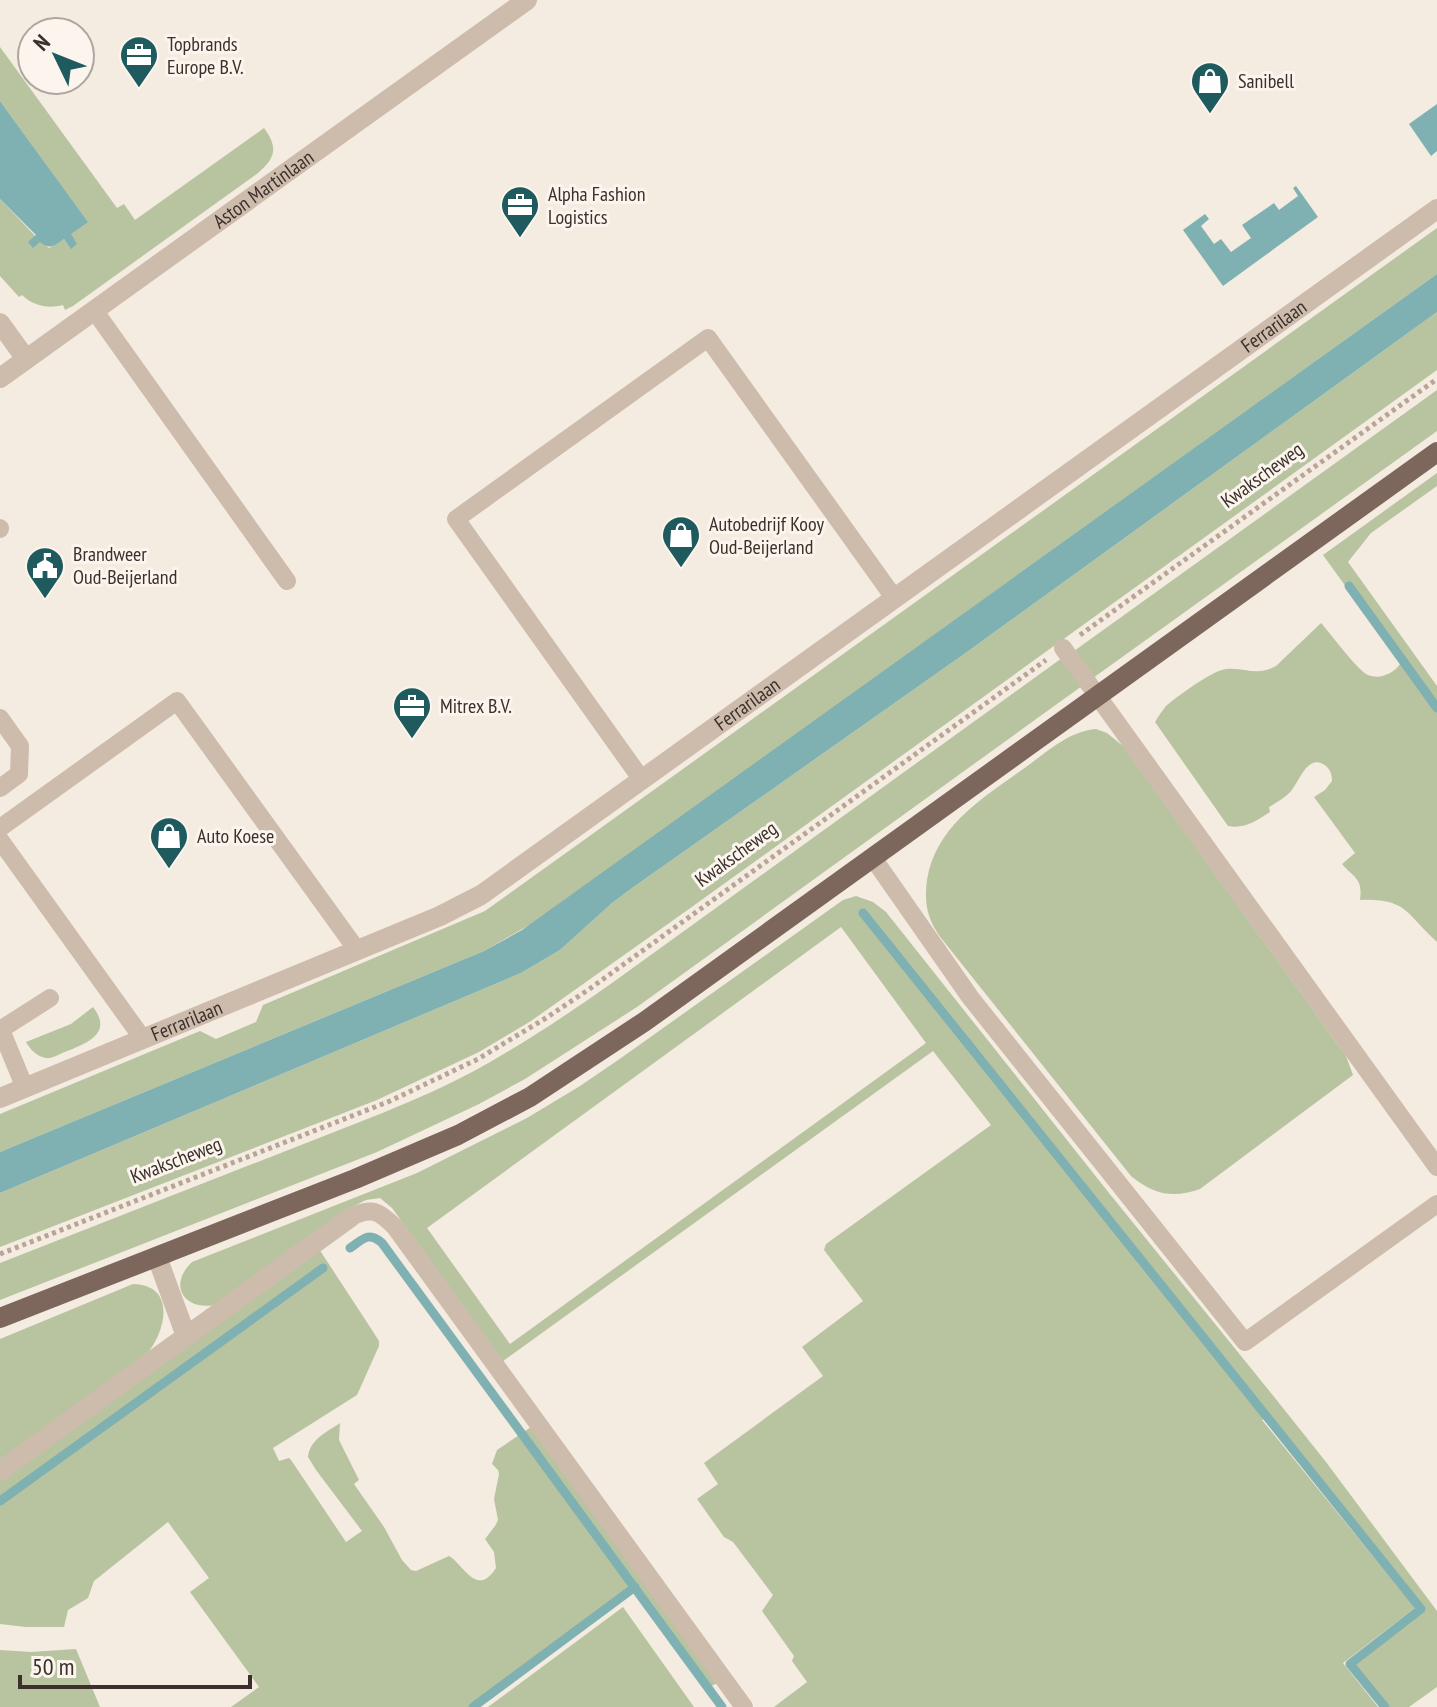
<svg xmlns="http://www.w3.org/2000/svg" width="1437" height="1707" viewBox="0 0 1437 1707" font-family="'PT Sans Narrow',sans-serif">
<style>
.green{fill:#b8c4a0;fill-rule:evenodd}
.water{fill:#7fb0b2}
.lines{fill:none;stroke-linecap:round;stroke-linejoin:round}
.stream{stroke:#7fb0b2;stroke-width:9}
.path{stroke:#b9a596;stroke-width:5;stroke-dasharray:4 4;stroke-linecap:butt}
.service{stroke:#cdbbac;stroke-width:18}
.minor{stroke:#cdbbac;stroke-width:20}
.primary{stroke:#7d675c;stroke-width:20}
.labels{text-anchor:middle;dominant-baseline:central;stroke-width:6;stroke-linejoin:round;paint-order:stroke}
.poi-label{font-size:20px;fill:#3b302b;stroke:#fbf5ee;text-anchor:start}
.street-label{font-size:20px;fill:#3b302b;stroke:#fbf5ee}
</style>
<rect width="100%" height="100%" fill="#f4ebe1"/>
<path class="green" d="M0,47L117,208L124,204L135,220L264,128C278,147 276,158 258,173L73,306L65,310L63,305C49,309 33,306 22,295L19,297L0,276V199L41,242L49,248L64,239L71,248L70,234L87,221L0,101Z
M1437,228V274L538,920L484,951L0,1152V1114L200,1031L216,1039L256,1022L263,1005L485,911Z
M1437,312V370L689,909L531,1021L479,1052L377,1100L0,1247V1193L521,973L560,950L612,903L632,888L967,652Z
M1437,390V431L1093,678L1074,651Z
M1437,473V486L1371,533L1348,562L1437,686V942C1406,914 1407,898 1360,900C1363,878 1354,878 1342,864L1355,853L1314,797L1325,790L1332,781C1332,774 1330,768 1323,764C1307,755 1299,782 1291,791C1285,798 1277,802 1269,807L1270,812C1256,821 1245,829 1228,826L1155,722C1158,717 1162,711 1166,706C1178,696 1211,671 1226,669C1245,667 1257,677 1276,666L1321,623C1331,634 1357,670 1368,675C1381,680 1394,673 1401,663L1323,555Z
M1062,658L1082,686L637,1007L525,1079L479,1104L377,1152L0,1300V1263L385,1112C416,1099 446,1086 476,1070C523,1044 568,1014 612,983Z
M1096,729L1107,733L1123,746L1346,1056L1353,1075L1200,1189C1172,1199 1153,1194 1131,1176L941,938C927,919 924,903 927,880C936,825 984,797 1026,767C1047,752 1069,731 1096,729Z
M856,896L873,902L886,912L1109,1193L1271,1393L1326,1462L1437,1611V1687L1409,1707H1388L1358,1671L1356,1665L1360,1658L1424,1609L1268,1415L1262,1420L1415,1608L1343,1663L1378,1707H774L807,1682L792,1661L794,1656L762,1611L773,1595L733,1542L724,1537L697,1499L718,1484L704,1463L823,1376L802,1347L863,1301L824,1250L826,1244L991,1125L933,1051L503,1361L392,1208L380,1198L366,1200L350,1208L218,1304C187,1313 166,1287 192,1262L417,1173L527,1118L580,1086L621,1058L843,900ZM841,927L926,1043L510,1344L427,1228Z
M93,1007C114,1034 85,1044 65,1052C59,1054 52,1059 46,1058C37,1057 30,1049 26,1042L71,1024Z
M319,1249L372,1330L379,1341V1346L357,1395L273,1448L279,1461L289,1458L291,1460L346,1542L362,1531L316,1470L308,1457C310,1439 327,1432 340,1423L339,1440L359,1480L354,1484L384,1527L402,1560L411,1570L416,1571L449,1556C464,1565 477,1598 496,1568L494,1552L485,1539L495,1526L498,1520L494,1499L499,1474L498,1470L492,1464L497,1450L531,1427L717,1683L708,1688L634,1587L473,1707H231L259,1687L190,1592L209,1578L168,1522L94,1581L88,1598L68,1610L64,1627H26L0,1624V1481Z
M133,1284C177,1285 166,1332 146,1355L0,1460V1339Z
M623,1607L694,1707H488Z
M76,1649L100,1707H0V1650L31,1652Z"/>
<path class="water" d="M0,101L88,222L71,234L77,244L71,249L64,239C54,246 50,250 40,242L33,248L28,242L36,235L0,199Z
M1437,104V151L1431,156L1409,124Z
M1296,186L1318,217L1223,286L1183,230L1205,214L1209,219L1201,226L1214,244L1221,239L1231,252L1251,238L1242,225L1274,203L1279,210L1298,196L1293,188Z
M1437,274V312L967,652L632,888L612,903L560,950L521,973L0,1193V1152L484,951L522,930Z"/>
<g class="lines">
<path class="stream" d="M1349,586L1437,708
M863,913L1421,1609L1350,1664L1385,1707
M350,1248C363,1239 369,1231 382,1243L722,1707
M0,1501L323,1268
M473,1707L635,1587"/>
<path class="path" d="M1080,635L1437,379
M0,1254L390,1101L478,1059L546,1018L588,990L1046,660"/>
<path class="service" d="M94,310L287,581
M0,528V529
M1063,648L1437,1167
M0,718L20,746L19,774L0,788
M642,780L456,519L708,338L895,599
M0,828L177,701L357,950
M0,840L143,1039
M873,858L970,997L1245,1342L1437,1204
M0,1030L50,998
M1,1030L25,1088
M351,1217C372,1206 380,1212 395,1227L744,1707"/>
<g class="minor">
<path d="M0,323L26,359"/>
<path id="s1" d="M0,378L527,0"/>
<path id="s2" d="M0,1098L440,916L481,895L1437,209"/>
<path d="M157,1257L186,1336"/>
<path d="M0,1471L351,1217"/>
</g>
<path class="primary" d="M0,1318L355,1179L458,1135L530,1097L644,1022L1437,452"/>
</g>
<defs>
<symbol id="office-pin" viewBox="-11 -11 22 30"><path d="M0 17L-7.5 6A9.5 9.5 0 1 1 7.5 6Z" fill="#1f5a5e" stroke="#fbf5ee"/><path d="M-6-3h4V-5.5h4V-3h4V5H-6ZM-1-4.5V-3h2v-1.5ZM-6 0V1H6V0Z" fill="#fff"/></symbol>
<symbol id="shop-pin" viewBox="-11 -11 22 30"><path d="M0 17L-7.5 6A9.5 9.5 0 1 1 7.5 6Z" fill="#1f5a5e" stroke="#fbf5ee"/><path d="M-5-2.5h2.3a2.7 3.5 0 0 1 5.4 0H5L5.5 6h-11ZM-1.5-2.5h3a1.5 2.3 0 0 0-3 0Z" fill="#fff"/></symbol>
<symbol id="civic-pin" viewBox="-11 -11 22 30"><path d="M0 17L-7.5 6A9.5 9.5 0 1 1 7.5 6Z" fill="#1f5a5e" stroke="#fbf5ee"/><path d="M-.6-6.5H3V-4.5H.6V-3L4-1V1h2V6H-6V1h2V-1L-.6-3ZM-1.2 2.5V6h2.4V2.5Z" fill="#fff"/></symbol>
</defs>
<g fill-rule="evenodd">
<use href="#office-pin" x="117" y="33" width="44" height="60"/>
<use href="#shop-pin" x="1188" y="59" width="44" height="60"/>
<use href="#office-pin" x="498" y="183" width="44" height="60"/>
<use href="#shop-pin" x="659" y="513" width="44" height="60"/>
<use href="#civic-pin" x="23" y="544" width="44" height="60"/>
<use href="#office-pin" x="390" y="684" width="44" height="60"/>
<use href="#shop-pin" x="147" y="814" width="44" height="60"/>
</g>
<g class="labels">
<g class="poi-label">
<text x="167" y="44">Topbrands<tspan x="167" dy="23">Europe B.V.</tspan></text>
<text x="1238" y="81">Sanibell</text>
<text x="548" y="194">Alpha Fashion<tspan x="548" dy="23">Logistics</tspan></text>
<text x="709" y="524">Autobedrijf Kooy<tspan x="709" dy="23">Oud-Beijerland</tspan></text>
<text x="73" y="554">Brandweer<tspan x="73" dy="23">Oud-Beijerland</tspan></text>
<text x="440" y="706">Mitrex B.V.</text>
<text x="197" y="836">Auto Koese</text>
</g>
<g class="street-label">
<text stroke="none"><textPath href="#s1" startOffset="324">Aston Martinlaan</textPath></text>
<text stroke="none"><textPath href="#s2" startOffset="1498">Ferrarilaan</textPath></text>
<text transform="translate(1262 475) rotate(-36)">Kwakscheweg</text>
<text stroke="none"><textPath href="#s2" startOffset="850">Ferrarilaan</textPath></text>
<text transform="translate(736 854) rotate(-36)">Kwakscheweg</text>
<text stroke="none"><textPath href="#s2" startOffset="202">Ferrarilaan</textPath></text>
<text transform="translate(176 1160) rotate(-21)">Kwakscheweg</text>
</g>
</g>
<g transform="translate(56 56) rotate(313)"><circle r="38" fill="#fbf5ee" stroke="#aea6a0" stroke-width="2"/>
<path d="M0-6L14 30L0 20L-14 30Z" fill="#1f5a5e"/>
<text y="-12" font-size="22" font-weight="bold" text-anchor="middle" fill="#3b302b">N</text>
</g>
<path d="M20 1675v12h230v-12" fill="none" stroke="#3b302b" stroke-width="4"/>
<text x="32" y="1675" font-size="24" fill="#3b302b" stroke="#fbf5ee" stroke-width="6" paint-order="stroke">50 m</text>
</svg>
